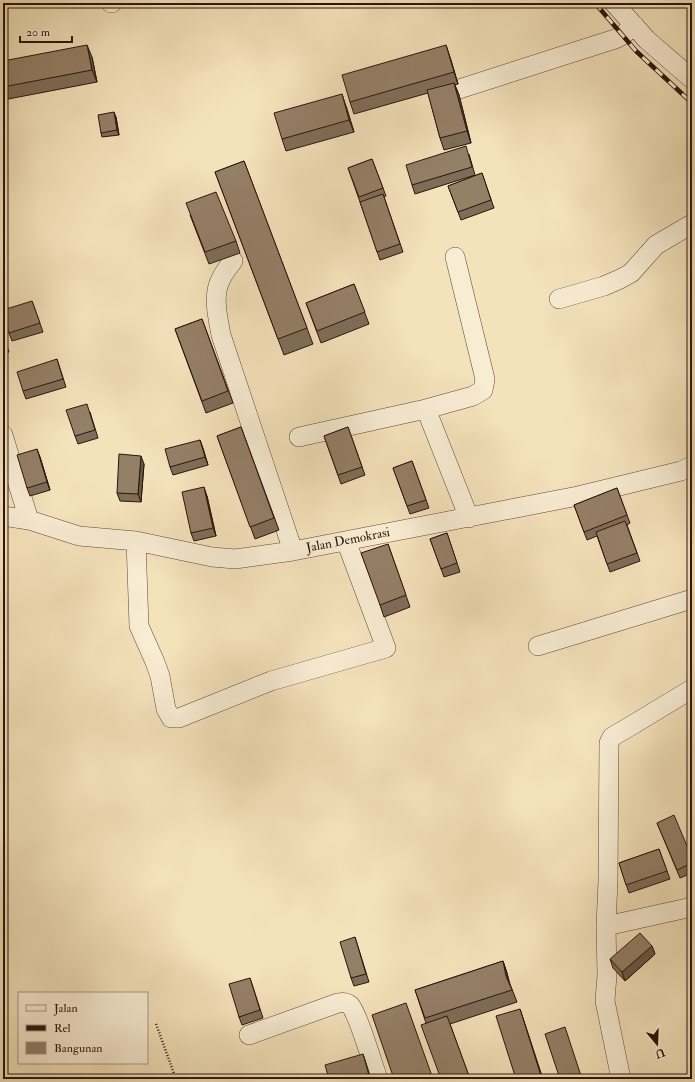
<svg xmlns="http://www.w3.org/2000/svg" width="695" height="1082" viewBox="0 0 695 1082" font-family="'IM FELL Double Pica',serif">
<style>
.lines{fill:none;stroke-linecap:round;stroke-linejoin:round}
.minor-casing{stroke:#5e4838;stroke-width:20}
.path{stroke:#2c140c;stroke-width:2.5;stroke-dasharray:1 2;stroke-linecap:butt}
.minor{stroke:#f8ecd3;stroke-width:19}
.rail-casing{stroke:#2c140c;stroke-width:4.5}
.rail{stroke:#f8ecd3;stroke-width:3;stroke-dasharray:9;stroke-linecap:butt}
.wall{fill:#7f6d59;stroke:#2c140c}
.shaded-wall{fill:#685948;stroke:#2c140c}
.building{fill:#947f67;stroke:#2c140c}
.labels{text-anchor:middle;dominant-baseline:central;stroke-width:3;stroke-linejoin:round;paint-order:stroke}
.street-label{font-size:13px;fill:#2c140c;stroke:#f8ecd3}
</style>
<rect width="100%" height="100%" fill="#f4e2bb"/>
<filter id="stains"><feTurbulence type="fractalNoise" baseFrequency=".005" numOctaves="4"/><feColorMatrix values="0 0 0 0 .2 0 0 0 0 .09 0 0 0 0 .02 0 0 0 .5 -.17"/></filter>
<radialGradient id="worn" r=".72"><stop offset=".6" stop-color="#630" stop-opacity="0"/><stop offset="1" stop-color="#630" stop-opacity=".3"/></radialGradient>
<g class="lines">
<defs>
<path id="minor" d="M111,3H112
M614,3L647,40L692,79
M456,90L615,39L623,35L634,25
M233,261C229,266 224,272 221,279C212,295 218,318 221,335L293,551
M559,299L604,286L620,279L631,273L656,245L692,224
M426,409L469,518
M3,435L29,520
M299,437L426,409L473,396L483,390L485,379L455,257
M3,516L29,520L79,536L136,541L212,557L235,559L293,551L578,496L681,471L692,466
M136,541L139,626L155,662L160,676L166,709L171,718H179L271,681L386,648L346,541
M538,646L692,599
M606,926L692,907
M249,1035L338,1003C342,1002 346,1002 350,1005C358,1014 373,1065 378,1079
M621,1079L605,1001L607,975L606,926L608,881L609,743L612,737L629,727L692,689"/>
</defs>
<use href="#minor" class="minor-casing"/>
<path class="path" d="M156,1024L176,1079"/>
<use href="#minor" class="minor"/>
<defs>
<path id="rail" d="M595,3L636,51L692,103"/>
</defs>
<use href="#rail" class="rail-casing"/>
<use href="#rail" class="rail"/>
</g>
<path class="wall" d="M92,57L97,82L3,100V61Z
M450,57L458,84L455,85L459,95L471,143L444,150L440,138L428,93L354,114L350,102Z
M346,106L354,132L286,151L282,139Z
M116,117L119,135L102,137L101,133Z
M469,154L475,175L415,194L412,185Z
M372,159L386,196L384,197L403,252L380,260L360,202L348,168Z
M244,161L313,344L284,355L215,172Z
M482,173L494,208L461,220L448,186Z
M190,215L236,241L240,253L209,264Z
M354,284L369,324L321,343L306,303Z
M32,301L43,332L12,341L9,333Z
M202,319L233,403L206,413L175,329Z
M3,334L9,352L3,354Z
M57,359L66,387L26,399L23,391Z
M90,412L98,438L78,444L75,436Z
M241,427L279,530L255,539L217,436Z
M348,427L365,475L341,484L324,436Z
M200,440L208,465L173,475L170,467Z
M40,457L50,490L30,496L27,488Z
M412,461L429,508L410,514L393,468Z
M144,464L141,502L120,501L117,493Z
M617,488L630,523L627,525L640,561L610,572L597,536L587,540L574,505Z
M207,496L216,536L194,541L191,533Z
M447,533L460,572L444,577L430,539Z
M388,544L410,607L384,617L380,605Z
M657,823L692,858V873L680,878Z
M659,849L670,879L629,893L619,863Z
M355,937L369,982L354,986L351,978Z
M652,946L655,954L625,981L613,968L610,959Z
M503,961L507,973L510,984L517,1002L450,1024L470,1079H441L426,1023L415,990Z
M250,978L263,1018L242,1025L239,1017Z"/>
<path class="shaded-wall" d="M87,45L92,57L97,82L92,70Z
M446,45L450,57L458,84L454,72Z
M454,83L459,95L471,143L467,131Z
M342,94L346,106L354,132L349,120Z
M114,112L116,117L119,135L117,130Z
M200,440L203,448L208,465L205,457Z
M37,449L40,457L50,490L47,482Z
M141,456L144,464L141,502L138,494Z
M204,487L207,496L216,536L213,528Z
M652,946L655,954L625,981L622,972Z
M503,961L507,973L510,988L506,976Z
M520,1009L524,1021L543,1079H542Z
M363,1054L367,1066L371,1079H370Z"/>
<path class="building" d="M87,45L92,70L3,87V61Z
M446,45L454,72L350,102L342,75Z
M454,83L467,131L440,138L427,90Z
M342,94L349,120L282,139L274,113Z
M114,112L117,130L101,133L98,115Z
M466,146L472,167L412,185L406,165Z
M372,159L383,188L359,197L348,168Z
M244,161L307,328L278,339L215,172Z
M482,173L491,200L458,212L448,186Z
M216,192L236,241L205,252L186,203Z
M383,194L400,244L377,252L360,202Z
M354,284L365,312L317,331L306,303Z
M32,301L40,323L9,333L3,315V310Z
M202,319L228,391L202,401L175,329Z
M3,335L6,344L3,345Z
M57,359L63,379L23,391L17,372Z
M87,404L95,430L75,436L66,410Z
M241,427L274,518L250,527L217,436Z
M348,427L362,467L338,475L324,436Z
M200,440L205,457L170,467L165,449Z
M37,449L47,482L27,488L17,455Z
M119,454L141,456L138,494L117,493Z
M412,461L426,500L407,506L393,468Z
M204,487L213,528L191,533L182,492Z
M617,488L627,515L584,532L574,505Z
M625,521L637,553L607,564L596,532Z
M447,533L457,563L441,569L430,539Z
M388,544L406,595L380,605L361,553Z
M692,552V562L689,553Z
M674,815L692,858V863L677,870L657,823Z
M659,849L667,871L626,885L619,863Z
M640,933L652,946L622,972L610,959Z
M355,937L366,974L351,978L340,942Z
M503,961L506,976L512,990L425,1018L415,990Z
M250,978L260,1010L239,1017L229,984Z
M406,1003L433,1079H394L372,1015Z
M520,1009L542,1079H516L496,1016Z
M447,1016L469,1076L459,1079H441L421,1025Z
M565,1027L582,1079H560L545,1034Z
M363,1054L370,1079H329L325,1065Z"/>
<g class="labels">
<g class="street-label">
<text transform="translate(348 540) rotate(-11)">Jalan Demokrasi</text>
</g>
</g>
<rect width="695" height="1082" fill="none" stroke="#f4e2bb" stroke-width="16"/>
<rect x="4" y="4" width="687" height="1074" fill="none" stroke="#2c140c" stroke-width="2"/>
<rect x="8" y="8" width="679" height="1066" fill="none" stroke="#2c140c"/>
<rect x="18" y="992" width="130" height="72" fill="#f8ecd3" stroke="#a69683"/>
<rect x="26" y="1005" width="20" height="6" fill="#f8ecd3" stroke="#a69683"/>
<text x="54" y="1012" font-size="12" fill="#2c140c">Jalan</text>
<rect x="26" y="1025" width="20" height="6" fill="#2c140c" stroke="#a69683"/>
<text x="54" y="1032" font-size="12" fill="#2c140c">Rel</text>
<rect x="26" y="1042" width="20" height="12" fill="#947f67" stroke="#a69683"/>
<text x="54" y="1052" font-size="12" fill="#2c140c">Bangunan</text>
<g transform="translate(657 1044) rotate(161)" stroke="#f8ecd3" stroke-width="3" paint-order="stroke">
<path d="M0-3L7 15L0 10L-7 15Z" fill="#2c140c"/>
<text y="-6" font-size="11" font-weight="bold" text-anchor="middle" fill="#2c140c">U</text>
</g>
<path d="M20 36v6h52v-6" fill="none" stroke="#2c140c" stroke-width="2"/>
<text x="26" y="36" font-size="12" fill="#2c140c" stroke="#f8ecd3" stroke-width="3" paint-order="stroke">20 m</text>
<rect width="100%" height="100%" filter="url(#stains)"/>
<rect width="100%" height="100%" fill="url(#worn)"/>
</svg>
